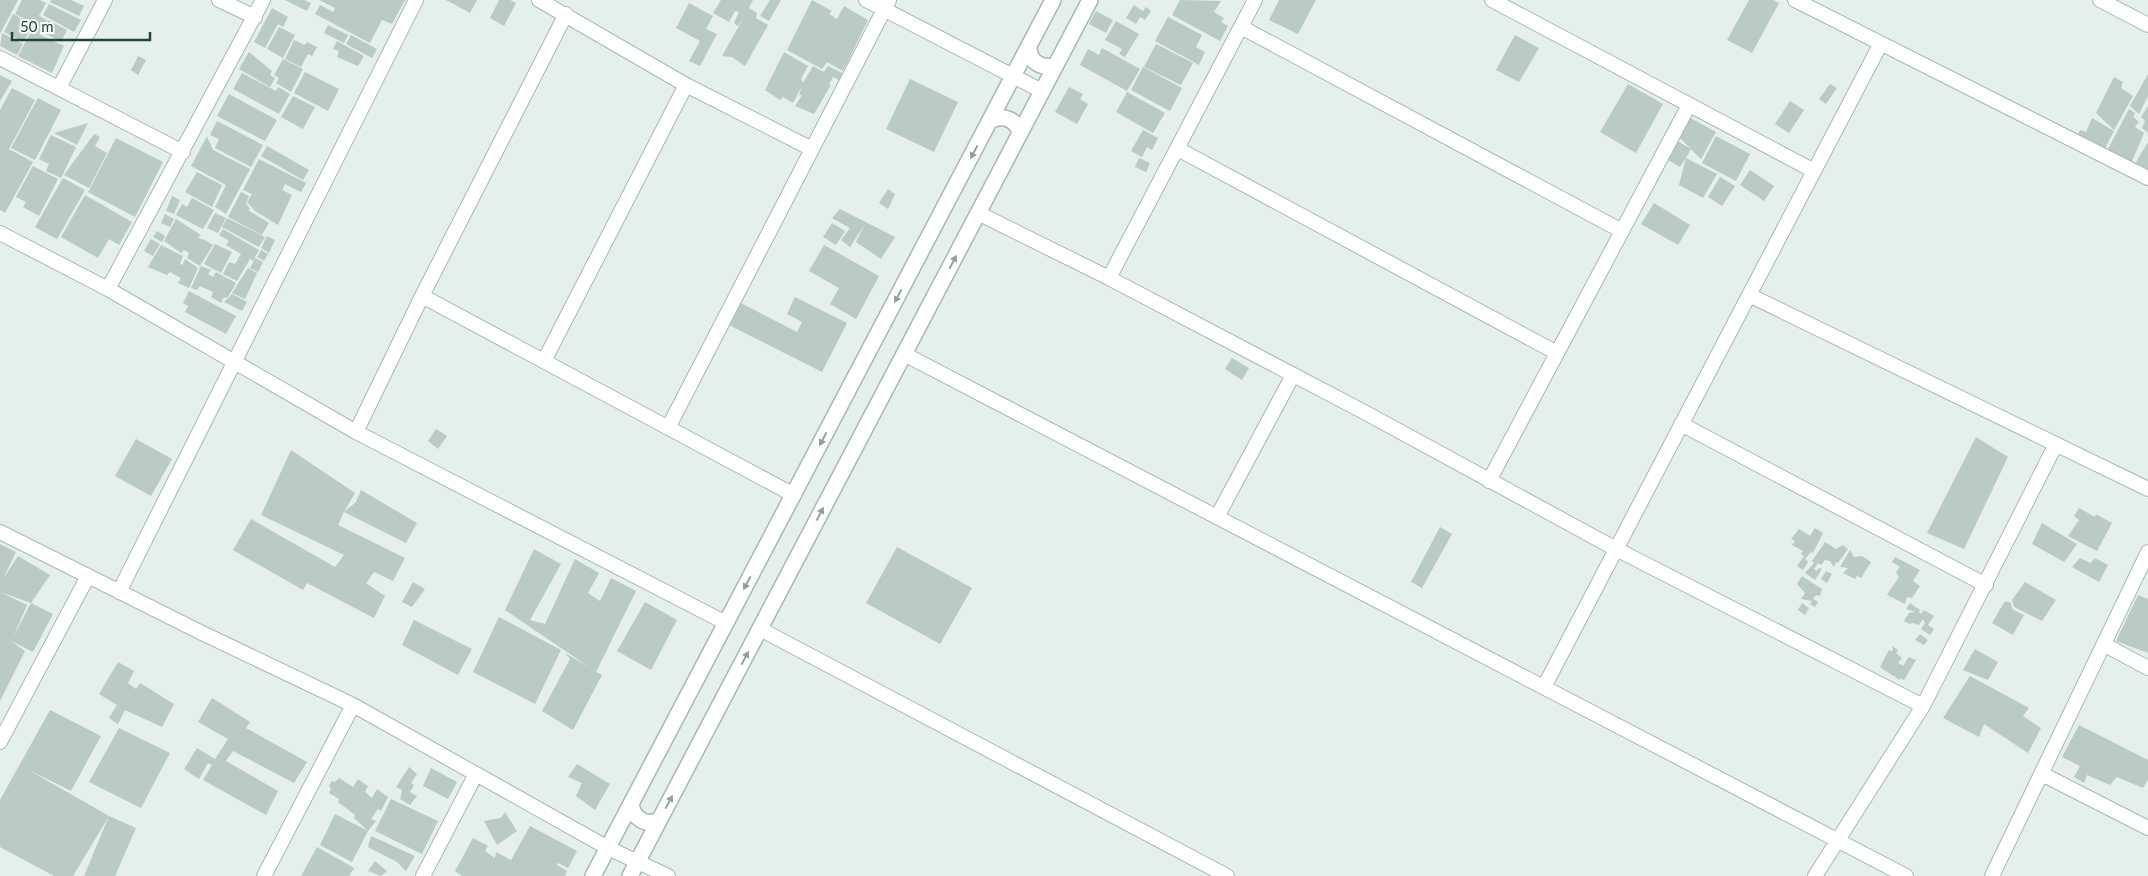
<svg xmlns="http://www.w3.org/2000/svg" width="2148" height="876" viewBox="0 0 2148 876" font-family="Lato,sans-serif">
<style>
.building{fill:#bacac4}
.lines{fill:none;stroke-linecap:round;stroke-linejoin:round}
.minor-casing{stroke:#a7b8b3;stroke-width:16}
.tertiary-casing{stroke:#a7b8b3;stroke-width:18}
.minor{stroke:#fff;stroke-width:14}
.tertiary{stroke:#fff;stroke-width:15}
.oneway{fill:#90a19d}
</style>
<rect width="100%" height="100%" fill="#e5efeb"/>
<path class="building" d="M0,0H18L0,34Z
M22,0H40L46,3L39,16L47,20L39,34L64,46L52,73L18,56L35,24L15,14Z
M51,0H71L84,6L79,16L50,2Z
M285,0H304L311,3L307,11Z
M319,0H405L392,24L382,20L370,43L315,14L320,5L333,12L335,8Z
M446,0H477L470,13Z
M499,0H510L516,3L504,26L490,18Z
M721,0H753L749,8L757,13L756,18L768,25L745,66L732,57L722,56L744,17L738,26L734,23L739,12L735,11L729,22L713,13Z
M770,0H781L769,21L760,16Z
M812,0L832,11L829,14L837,19L844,6L868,20L843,71L827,62L822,69L787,50Z
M1180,0L1221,1L1214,12L1224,18L1221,22L1228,26L1220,41L1172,15Z
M1279,0H1316L1298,34L1269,20Z
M1749,0H1773L1779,3L1752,53L1727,40Z
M689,3L713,16L706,29L717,34L700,66L689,61L700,41L676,28Z
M49,4L81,20L74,32L43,15Z
M1134,5L1143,11L1146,7L1151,11L1145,20L1140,17L1136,24L1126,18Z
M272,8L288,17L283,27L278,24L265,48L254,42Z
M1096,11L1113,20L1106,33L1089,24Z
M13,14L33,25L23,42L4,32Z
M1168,17L1202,35L1196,47L1205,52L1199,65L1155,41Z
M48,20L67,30L61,42L42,32Z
M1116,21L1139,34L1125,57L1119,54L1122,49L1105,40Z
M328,25L348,35L344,43L324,33Z
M279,27L295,35L283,58L267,49Z
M2,33L23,44L17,55L0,46Z
M351,35L377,49L372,58L346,44Z
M1515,35L1539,48L1519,82L1496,70Z
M294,40L305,45L307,42L317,47L312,56L308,54L301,67L285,59Z
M337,41L364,56L358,66L337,57L339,51L333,49Z
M1156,44L1193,63L1181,85L1144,67Z
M1102,48L1140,69L1127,91L1080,65L1088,49L1099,55Z
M249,52L272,71L270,75L275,78L270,87L239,69Z
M784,52L808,66L801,79L803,83L813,66L824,72L828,66L842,73L839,80L833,77L829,84L831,85L814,114L795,106L802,95H799L802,86L793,103L783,97L780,100L765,90Z
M138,56L146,60L138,75L131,70Z
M283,59L303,69L291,92L276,83L279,78L274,75Z
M1143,67L1182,88L1170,111L1131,90Z
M305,72L339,89L328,111L294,93Z
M242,73L276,91L278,87L290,94L279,114L233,89Z
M2148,74V96L2139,114L2130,106Z
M0,75L12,81L0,101Z
M2114,77L2123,82L2121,88L2133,96L2114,130L2096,113Z
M910,79L958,102L934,152L886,129Z
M1628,84L1663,104L1636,153L1600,132Z
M1830,84L1837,88L1826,104L1819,99Z
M1069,87L1083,94L1080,99L1088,104L1077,124L1055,112Z
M12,88L35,100L9,149L33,162L5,213L0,210V110Z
M1127,92L1165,113L1153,133L1116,112Z
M229,94L277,120L265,141L217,116Z
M293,96L315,107L303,129L281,117Z
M38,98L61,110L35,160L11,148Z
M1790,101L1804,110L1789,133L1775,124Z
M2148,106V133L2142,128L2145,121L2141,117Z
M2129,109L2135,113L2133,117L2139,122L2135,127L2144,133L2130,166L2106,153Z
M1689,117L1716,132L1701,159L1678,136Z
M2092,118L2114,131L2102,154L2075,141L2080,130L2086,132Z
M217,121L263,145L251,167L215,148L219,139L210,135Z
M88,123L77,145L54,133Z
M1143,130L1158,138L1152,150L1147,147L1142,157L1131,151Z
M94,134L100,137L95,146L107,153L89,188L64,175Z
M51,135L76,147L61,178L46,171L49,164L39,159Z
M207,136L213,150L250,169L226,214L215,207L226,185L191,166Z
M1716,136L1750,154L1736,181L1702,163Z
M116,138L163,162L135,217L88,192Z
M1674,139L1691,149L1686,158L1717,174L1703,198L1679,185L1686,158L1680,167L1663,157Z
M2148,142V171L2135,164Z
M267,146L309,170L303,180L261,156Z
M1139,158L1150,163L1146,172L1135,167Z
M259,159L306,183L301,192L285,184L282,190L292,195L278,225L255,211L247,202L252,194L243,190Z
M33,166L58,179L39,216L23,207L26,202L16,197Z
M1750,170L1774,186L1764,201L1740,185Z
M197,172L222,185L212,207L185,192Z
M1720,177L1735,186L1722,206L1708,197Z
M63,178L85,190L57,239L35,227Z
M888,189L895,194L888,209L879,203Z
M241,192L249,196L246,203L250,209L248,210L269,223L262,235L228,217Z
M85,195L132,222L119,245L109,239L98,258L61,237Z
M172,196L180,200L174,214L166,211Z
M192,198L214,210L203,229L176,215L182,204L187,207Z
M1654,203L1690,225L1678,245L1641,224Z
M840,209L895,237L881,259L856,242L865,224L850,247L841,240L850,228L832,218Z
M215,213L226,218L218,233L207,228Z
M165,214L174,219L170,227L161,223Z
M227,218L265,237L259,247L222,227Z
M176,219L201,235L198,238L205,240L213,245L200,266L187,258L189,253L184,250L181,253L164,241Z
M832,223L845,231L836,245L823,237Z
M223,229L259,250L253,261L250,259L237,281L223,274L229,262L235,264L241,254L226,245L229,241L219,235Z
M157,231L165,236L162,242L153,237Z
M267,236L275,240L269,253L261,248Z
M151,239L160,244L153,256L144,251Z
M215,244L232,252L221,273L204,264Z
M161,245L183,256L180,264L182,265L185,259L198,268L189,288L178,283L181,278L170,272L167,275L148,267Z
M824,245L879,276L856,319L830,304L839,288L809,271Z
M261,250L268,254L264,261L257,257Z
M255,258L263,262L258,272L250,268Z
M201,266L211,270L208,274L213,277L216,272L236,283L228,297L223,298L221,303L211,297L213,292L200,286L197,290L191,288Z
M248,268L257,273L245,299L232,293Z
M189,291L236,316L226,334L185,312L188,306L183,303Z
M232,294L247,302L242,311L224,302Z
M795,297L847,323L822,372L723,322L739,302L797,332L802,322L787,314Z
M1232,358L1249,368L1242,380L1225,369Z
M436,429L447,436L438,449L428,441Z
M1976,437L2008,457L1964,549L1927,533Z
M136,439L172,459L151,496L115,476Z
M291,450L355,493L344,512L356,502L361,490L417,523L406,543L344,512L338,525L405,558L393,581L374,572L366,583L385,596L374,618L307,583L303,590L233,550L251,519L335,567L344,555L261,515Z
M2079,508L2095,517L2096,514L2112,523L2097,551L2068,536L2079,520L2074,516Z
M2042,523L2077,544L2064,562L2032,544Z
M1440,527L1452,534L1422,588L1411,582Z
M1815,528L1823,533L1813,553L1811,552L1805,559L1808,562L1803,570L1797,566L1804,556L1801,554L1803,551L1792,545L1795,541L1791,539L1799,529L1810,536Z
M1825,542L1836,549L1843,545L1848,549L1838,563L1836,562L1834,567L1830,561L1825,560L1821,565L1818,563L1814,569L1817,571L1819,568L1822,569L1815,580L1805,573L1814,563L1812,561Z
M0,544L16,552L3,579L18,556L50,575L31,603L53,614L33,652L11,641L25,651L0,701V592L27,605L13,637L31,603L0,592Z
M897,547L972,588L940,644L866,603Z
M534,549L561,564L530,620L545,624L575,559L599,573L588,593L600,601L611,578L636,591L596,672L602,675L573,730L542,711L570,659L565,653L589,667L505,610Z
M1850,550L1854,557L1862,556L1871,562L1861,578L1857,576L1855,579L1843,573L1848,568L1840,567Z
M1895,557L1920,570L1913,581L1920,586L1912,598L1907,597L1905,604L1887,595L1899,577L1896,572L1900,567L1892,562Z
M2080,558L2090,563L2095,558L2108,565L2099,582L2072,567Z
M1826,571L1832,574L1827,583L1821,579Z
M1802,576L1822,589L1820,596L1816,595L1813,599L1818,602L1815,607L1810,604L1812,601L1801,599L1805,593L1797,584Z
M413,582L425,589L412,607L402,602Z
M2025,582L2056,600L2042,621L2014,607L2012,600Z
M2138,595L2148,599V653L2116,641Z
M2005,601L2011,603L2012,609L2024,615L2013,635L1992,623Z
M645,602L677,620L651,670L617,651Z
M1802,603L1809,608L1805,615L1798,610Z
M1910,603L1920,610L1919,612L1921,614L1924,610L1934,616L1928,625L1934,629L1930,635L1921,629L1925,623L1923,619L1919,625L1913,623L1910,624L1904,621L1909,613L1915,612L1906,609Z
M499,617L561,650L535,704L473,672Z
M414,620L472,649L458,675L402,645Z
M1920,634L1928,640L1924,645L1915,640Z
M1892,646L1898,650L1896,653L1902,658L1898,663L1903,666L1909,657L1916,660L1904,680L1900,678L1899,680L1895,677L1896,676H1893L1880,667L1889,650L1892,651L1893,649Z
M1975,649L1998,662L1988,680L1963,670Z
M118,662L134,671L128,683L136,689L140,683L174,704L162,727L125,710L118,724L109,718L117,705L99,694Z
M1970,676L2029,708L2023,716L2041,728L2028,753L1984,724L1979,737L1943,718Z
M212,698L250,722L246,728L307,762L294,783L233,751L226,761L278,791L266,815L203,780L212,765L208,763L199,779L184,769L197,748L215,759L228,739L198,722Z
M50,710L101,736L71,791L27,769L109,816L73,876H54L0,847V800Z
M2079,725L2148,760V779L2143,788L2117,777L2110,785L2087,775L2084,783L2074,777L2080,766L2062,757Z
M119,728L170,753L141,808L89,782Z
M577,764L610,784L595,810L576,796L582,783L568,777Z
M409,767L417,774L411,783L414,785L410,792L417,796L410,805L400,799L402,790L396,787Z
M431,768L457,782L448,799L423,786Z
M339,778L353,787L358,779L368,786L365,792L372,798L377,789L388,797L381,811L378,809L371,819L376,821L368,831L354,818L355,815L338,802L339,799L329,793L331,789L329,786L332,781L335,782Z
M391,799L438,821L422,854L375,831Z
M505,812L517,831L497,845L484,821L501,818Z
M335,814L368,831L352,862L320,845Z
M109,816L136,828L115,876H84Z
M530,826L577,851L568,868L558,863L557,865L567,871L565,876H462L455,871L473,838L488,846L485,851L495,858L496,852L511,860Z
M371,836L415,856L406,871L397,862L368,847Z
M317,847L354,868L349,876H301Z
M375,861L387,871L381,876L368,871Z"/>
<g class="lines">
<defs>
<path id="minor" d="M219,0L255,17
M539,0L686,85L812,149
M866,0L1042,91
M1492,0L1814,171
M1795,0L2148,178
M2100,0L2148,25
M1241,27L1622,231
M0,58L183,152
M59,88L105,0
M1178,149L1557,353
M978,213L1109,278L1366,413L1616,549L1923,706
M0,233L108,289L356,432L726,623
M1109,278L1255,0
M108,289L263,0
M1749,295L2148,489
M422,296L794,495
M904,354L1906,876
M544,361L686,85
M1681,424L1986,585
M668,428L889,0
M356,432L422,296L566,14
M1489,481L1689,105
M1217,517L1293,375
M0,532L200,632L353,705L608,848L668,876
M119,592L416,0
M760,629L1227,876
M2105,645L2148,668
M1544,687L1880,45
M0,742L88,576
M2042,774L2148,828
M264,876L353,705
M423,876L476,774
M1815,876L1923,706L2056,444
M1992,876L2148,552"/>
<path id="tertiary" d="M1029,48C1030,63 1041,68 1055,66
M990,121C1003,114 1016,119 1020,133
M631,804C633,818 646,827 659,820
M593,876L1053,0
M630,876L1090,0"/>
</defs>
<use href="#minor" class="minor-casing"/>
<use href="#tertiary" class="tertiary-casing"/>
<use href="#minor" class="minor"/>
<use href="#tertiary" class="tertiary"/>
</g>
<defs><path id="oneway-solid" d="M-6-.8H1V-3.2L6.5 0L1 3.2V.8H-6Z" transform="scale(1.25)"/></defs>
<g class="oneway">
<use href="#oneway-solid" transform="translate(974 152) rotate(118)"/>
<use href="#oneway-solid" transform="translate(953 262) rotate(-62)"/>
<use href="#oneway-solid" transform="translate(898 296) rotate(118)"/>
<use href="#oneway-solid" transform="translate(823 439) rotate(118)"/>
<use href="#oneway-solid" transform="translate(820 514) rotate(-62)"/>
<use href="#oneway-solid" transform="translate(747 583) rotate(118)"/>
<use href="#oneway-solid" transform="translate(745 658) rotate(-62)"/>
<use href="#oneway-solid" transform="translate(669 802) rotate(-62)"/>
</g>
<path d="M12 32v8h138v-8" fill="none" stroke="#22433b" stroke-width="2.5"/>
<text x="20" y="32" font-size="15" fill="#22433b" stroke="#f6fbf9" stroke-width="4" paint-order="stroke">50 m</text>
</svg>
